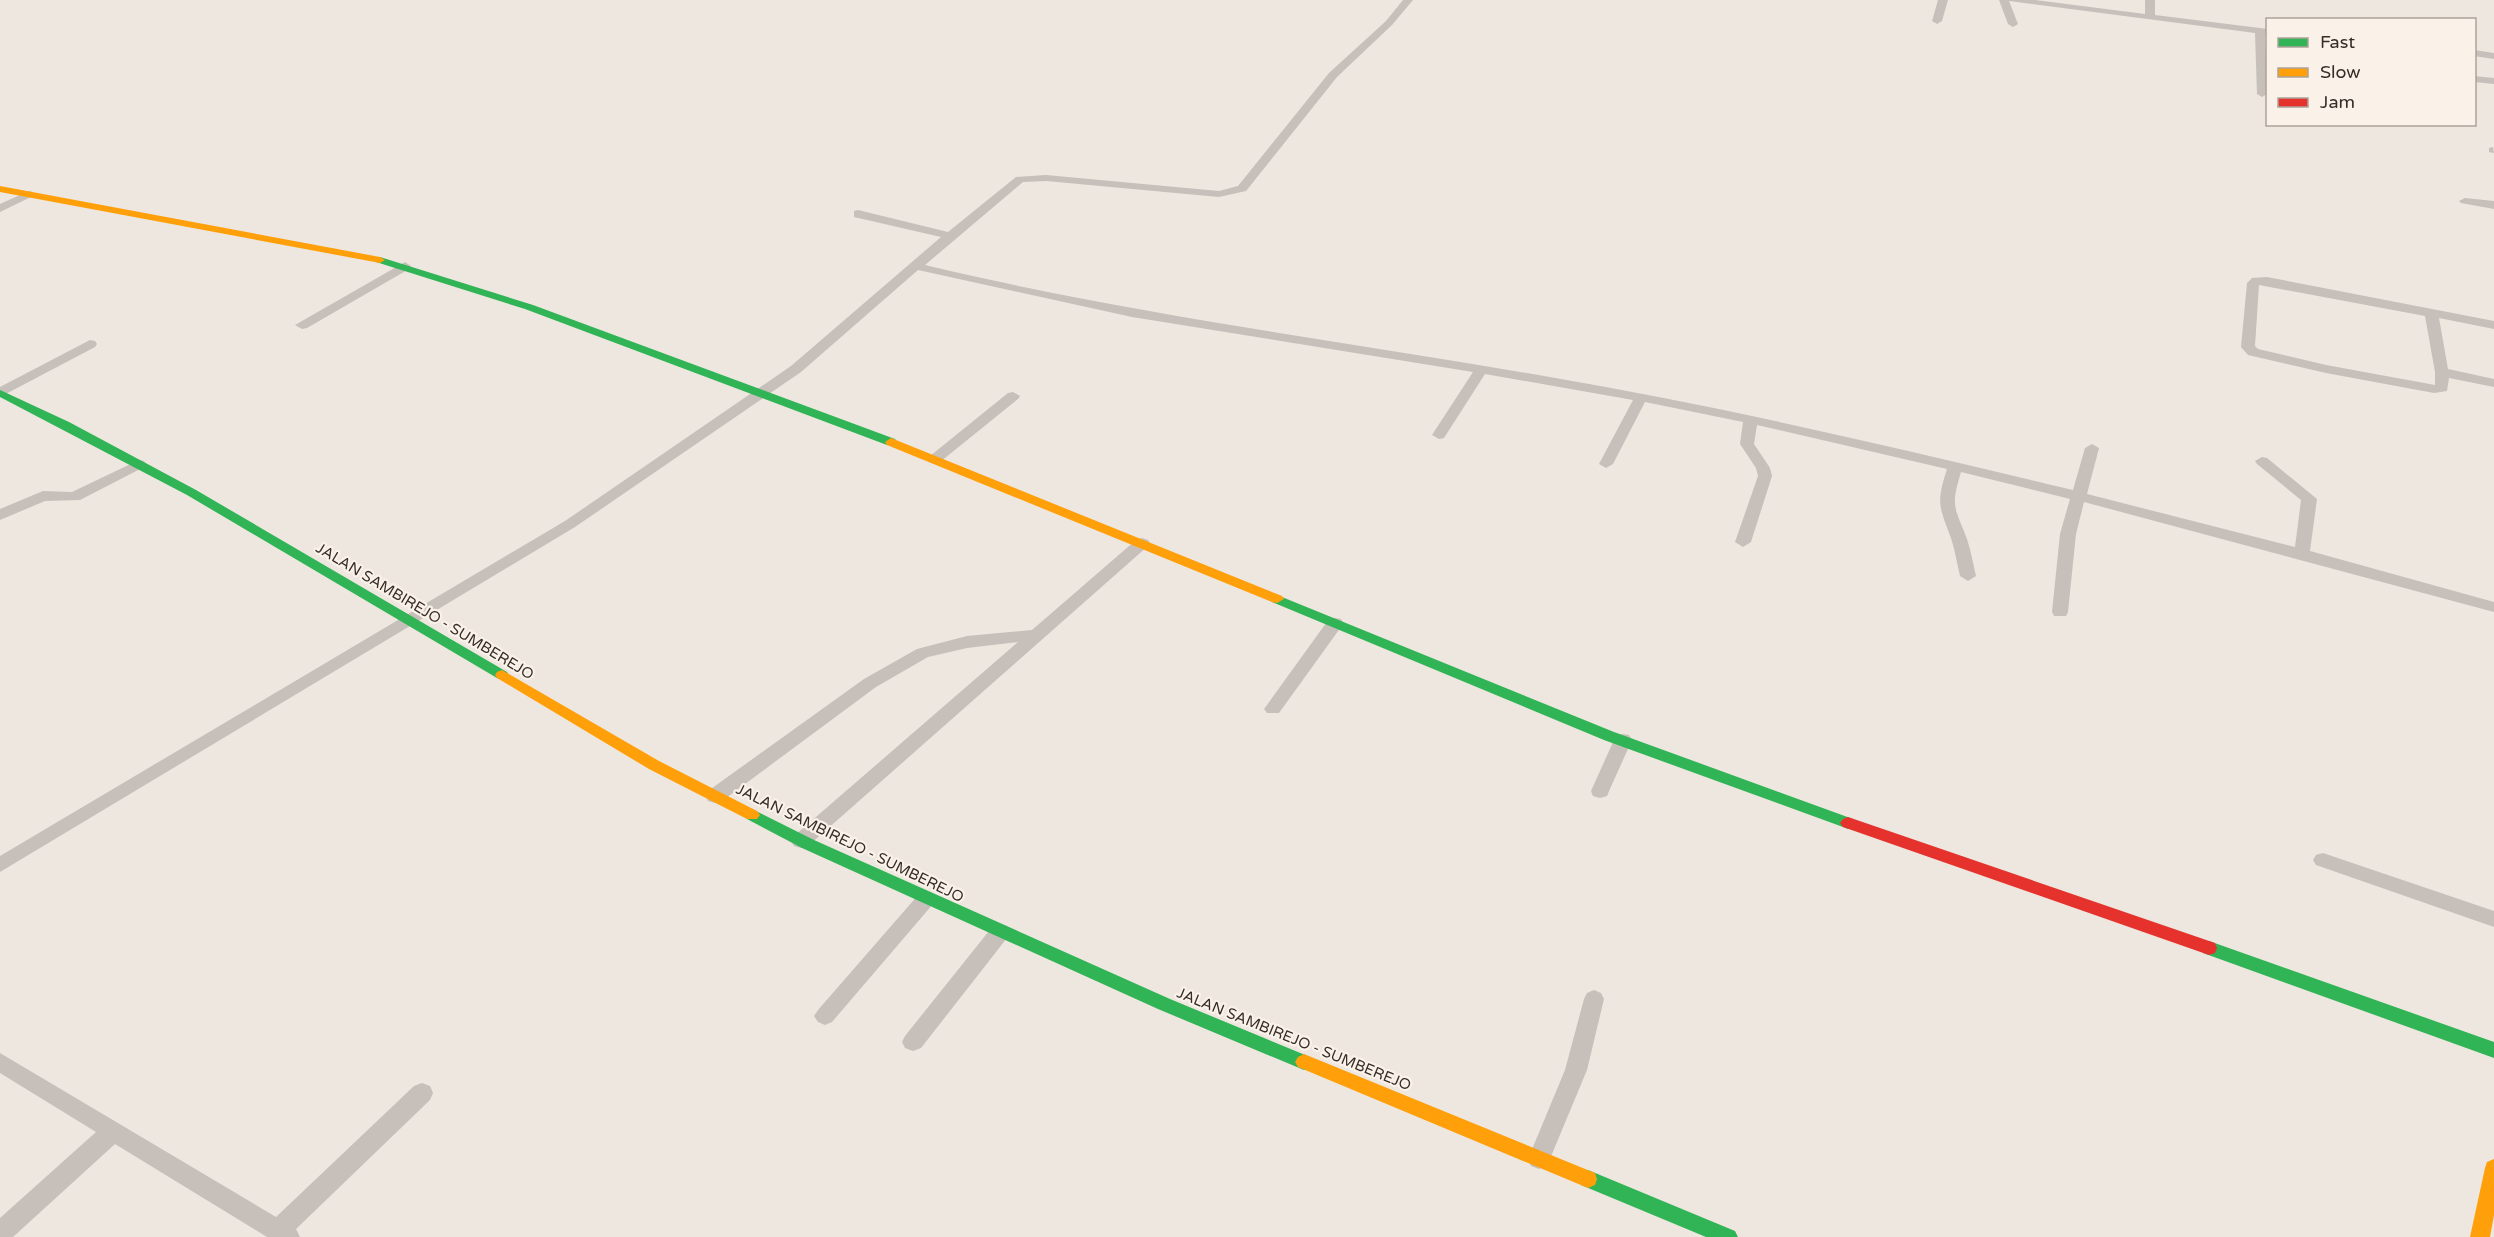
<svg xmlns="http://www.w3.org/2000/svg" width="2494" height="1237" viewBox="0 0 2494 1237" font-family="'Varela Round',sans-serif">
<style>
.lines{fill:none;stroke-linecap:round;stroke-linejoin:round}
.street{fill:#c6bfba;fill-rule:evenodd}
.fast{fill:#30b455;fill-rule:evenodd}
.slow{fill:#ff9f0a;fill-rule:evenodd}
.jam{fill:#e5322d;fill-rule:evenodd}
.labels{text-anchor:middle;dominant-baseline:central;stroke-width:4.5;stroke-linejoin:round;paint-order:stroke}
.street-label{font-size:15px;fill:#372c28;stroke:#faf2e8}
</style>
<rect width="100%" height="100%" fill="#ede7e0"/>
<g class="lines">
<path class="street" d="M1403,0H1413L1392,25L1337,77L1246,191L1219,197L1046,181L1023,182L925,265C1129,314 1337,340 1544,376C1722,406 1897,448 2073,490L2085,448L2092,444L2099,448L2087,494L2295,547L2301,500L2257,464L2255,461L2262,457L2267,458L2317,499L2310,551L2494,602V612L2084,502L2076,534L2068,612L2066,616H2054L2052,612L2060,534L2070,499L1961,472C1950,508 1955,507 1967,539C1971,551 1973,564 1976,576L1968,581L1960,576C1957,564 1955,550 1951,538C1939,506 1936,503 1947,469L1757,425L1754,444L1770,468L1772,476L1751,542L1743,547L1735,542L1758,476L1756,468L1740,444L1743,422L1645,402L1613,464L1606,468L1599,464L1633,400L1485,374L1444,438L1439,439L1432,435L1473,372L1132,317L918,270L801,372L575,527L0,872V856L565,521L791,366L941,237L854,217V211L858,210L948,232L1016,177L1046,175L1219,191L1238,186L1329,73L1386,21Z
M1938,0H1948L1942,21L1937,24L1932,21Z
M1999,0H2035L2145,14V0H2155V15L2268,29V35H2265L2267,94L2262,97L2257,94L2255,33L2009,1L2018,24L2013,27L2008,24Z
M2474,50L2494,53V59L2474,56Z
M2474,76L2494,78V84L2474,82Z
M2493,147L2494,153L2489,152V148Z
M29,191L33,192V196L0,212V204Z
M2465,198L2494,201V209L2461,203L2459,201Z
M405,262L411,266L409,269L307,328L302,329L295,325Z
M2267,277L2494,321V329L2439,318L2448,369L2494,379V387L2449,378L2447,391L2434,393L2326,373L2248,355L2241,347L2247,283L2252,278ZM2259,285L2425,316L2435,372V385L2326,365L2258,349L2255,346Z
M90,340L95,341L97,344L95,347L0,397V387Z
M1013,392L1020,396L1018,399L940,462H930L928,459L930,456L1008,393Z
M139,460L144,461L146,464L144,467L80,500L45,501L0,520V509L43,491L72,492Z
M1142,538L1148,540L1150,543L1148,546L808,846L801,848L794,846L791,841L794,836L1018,642L967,648L928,657L876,687L722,801L715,803L708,801L706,796L708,791L864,679L917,649L967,636L1032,630L1136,540Z
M1335,618L1341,619L1343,623L1341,627L1279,713H1267L1264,709L1267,705L1329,619Z
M1623,734L1629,735L1632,740L1609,791L1607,796L1600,798L1593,796L1591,791L1614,740L1617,735Z
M2323,853L2494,911V927L2316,865L2313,860L2316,855Z
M926,891L933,894L936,899L933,904L832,1022L825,1025L818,1022L814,1016L818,1010L919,894Z
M1000,924L1007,926L1010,932L1007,938L921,1048L913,1051L905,1048L902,1042L905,1036L993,926Z
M1594,990L1601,993L1604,999L1587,1070L1547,1166L1539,1169L1531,1166L1528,1159L1565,1070L1584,999L1587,993Z
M0,1053L276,1217L414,1086L422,1083L430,1086L433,1093L430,1100L296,1229L300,1237H267L115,1144L13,1237H0V1218L96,1132L0,1073Z"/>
<path class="fast" d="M380,257L533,305L895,439L897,442L895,445H887L525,309L376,262L375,260Z
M0,390L69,422L196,490L507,672L509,675L502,680L497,678L187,495L0,397Z
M1277,595L1614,732L1853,819L1856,823L1853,827L1848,829L1843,827L1604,740L1272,602L1270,599L1272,596Z
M752,809L814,840L1170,999L1310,1057L1313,1062L1310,1067L1304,1070L1158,1009L802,848L747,819L744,815L747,811Z
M2209,941L2494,1042V1058L2203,953L2201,948L2203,943Z
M1588,1170L1735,1231L1738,1237H1706L1581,1185L1579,1179L1581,1173Z"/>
<path class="slow" d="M0,186L380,257L385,260L380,263L0,192Z
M891,438L1282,596L1284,599L1277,603L1272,602L887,445L885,442Z
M502,670L659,761L757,811L760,815L757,819H747L649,769L497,678L495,675L497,672Z
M1304,1054L1595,1173L1597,1179L1595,1185L1588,1188L1298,1067L1295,1062L1298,1057Z
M2494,1159V1215L2490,1237H2470L2485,1168L2487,1162Z"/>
<path class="jam" d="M1848,817L2215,943L2217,948L2215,953L2209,955L1843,827L1840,823L1843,819Z"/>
</g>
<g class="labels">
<g class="street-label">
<text transform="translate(425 611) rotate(31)">JALAN SAMBIREJO - SUMBEREJO</text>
<text transform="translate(850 843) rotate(26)">JALAN SAMBIREJO - SUMBEREJO</text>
<text transform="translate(1294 1039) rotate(22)">JALAN SAMBIREJO - SUMBEREJO</text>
</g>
</g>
<rect x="2266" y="18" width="210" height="108" fill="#faf2e8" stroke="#aca39b" stroke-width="1.5"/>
<rect x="2278" y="38" width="30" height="9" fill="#30b455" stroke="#aca39b" stroke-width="1.5"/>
<text x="2320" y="48" font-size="18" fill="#372c28">Fast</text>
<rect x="2278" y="68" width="30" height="9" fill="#ff9f0a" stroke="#aca39b" stroke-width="1.5"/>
<text x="2320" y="78" font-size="18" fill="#372c28">Slow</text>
<rect x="2278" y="98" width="30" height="9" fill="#e5322d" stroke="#aca39b" stroke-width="1.5"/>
<text x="2320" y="108" font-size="18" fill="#372c28">Jam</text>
</svg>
